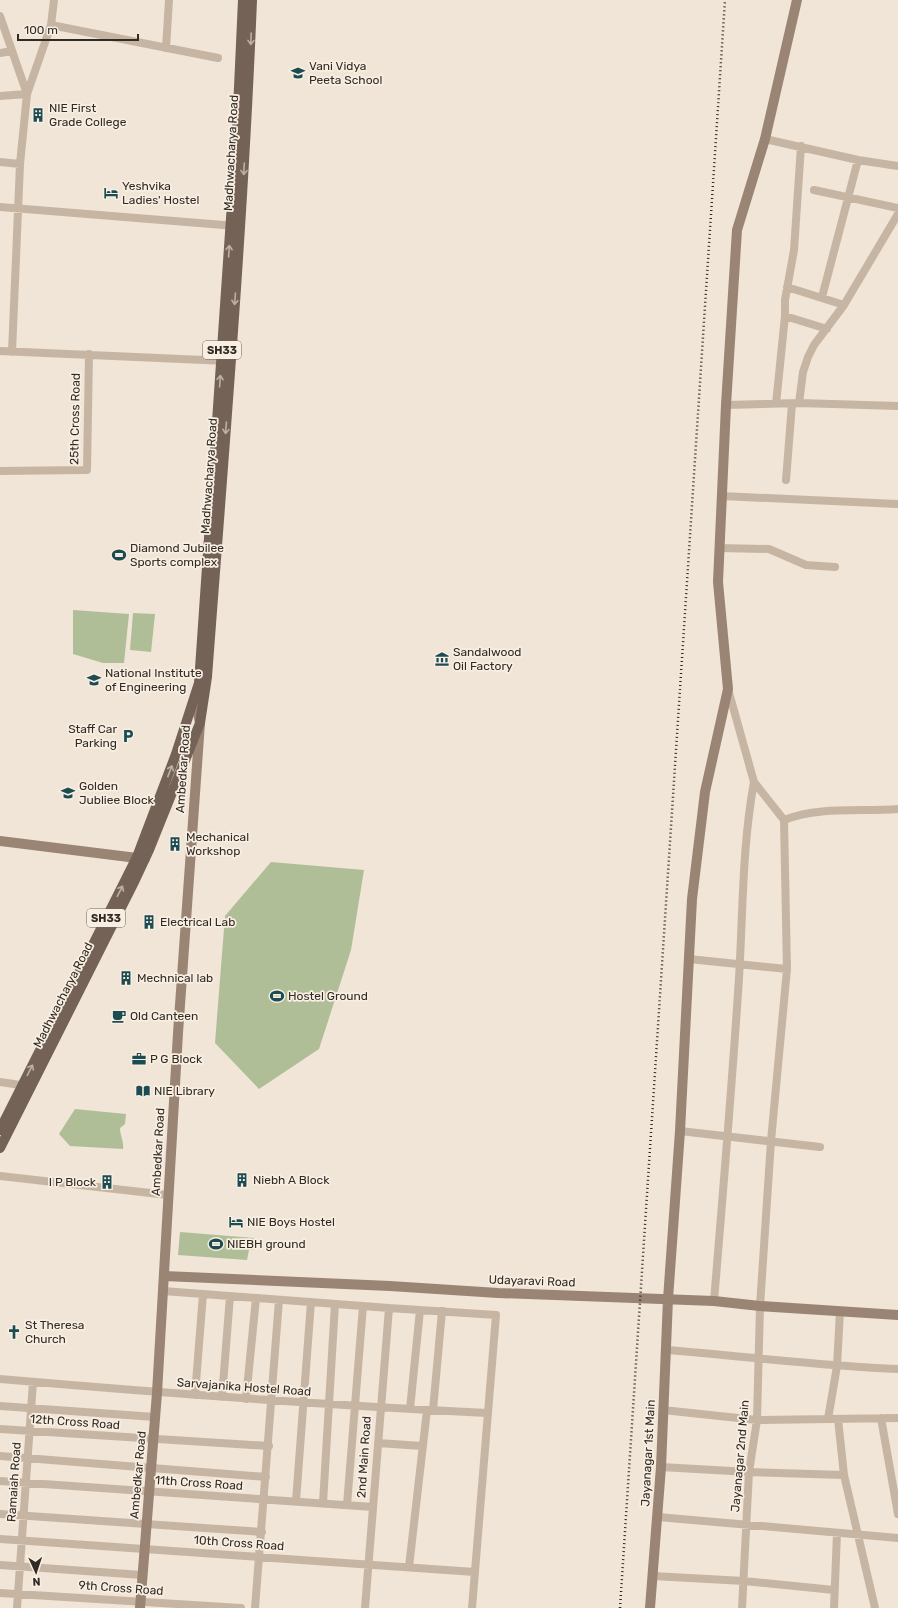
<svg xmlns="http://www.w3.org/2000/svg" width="898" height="1608" viewBox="0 0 898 1608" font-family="Rubik,sans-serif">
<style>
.green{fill:#afbe97}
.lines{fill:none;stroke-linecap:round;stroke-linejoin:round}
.street{stroke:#c7b5a3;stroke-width:8}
.secondary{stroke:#9a8474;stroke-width:10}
.primary{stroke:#746256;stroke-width:10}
.rail{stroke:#322a25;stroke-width:2.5;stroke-dasharray:1 3;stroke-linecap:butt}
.oneway{stroke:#bdb0a3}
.labels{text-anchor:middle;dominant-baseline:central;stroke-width:3.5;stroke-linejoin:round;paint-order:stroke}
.shield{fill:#f8efe2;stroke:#6d655e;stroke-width:1}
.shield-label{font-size:11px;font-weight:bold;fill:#322a25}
.poi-label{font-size:12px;fill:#322a25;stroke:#f8efe2;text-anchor:start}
.street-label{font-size:12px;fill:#322a25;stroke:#f8efe2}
</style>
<rect width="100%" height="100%" fill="#f0e5d6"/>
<path class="green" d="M73,610L129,614L124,663H103L73,654Z
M133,613L155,614L151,652L130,650Z
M271,862L364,870L351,950L319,1049L259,1089L215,1043L225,916Z
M75,1109L126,1114L125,1124L120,1128C120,1136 124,1141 123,1149L70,1146L59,1134Z
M180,1232L254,1238L253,1250H249L247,1260L178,1255Z"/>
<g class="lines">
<path class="street" d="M0,16L27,94
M51,25L218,58
M166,48L169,0
M0,53L12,51
M0,96L27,94
M765,139L858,160L898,166
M0,162L20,164
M814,190L898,208
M0,207L236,226
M787,287L844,305
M822,297L858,160
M785,316L827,329
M0,351L226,361
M12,352L20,164L27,94L51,25L54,0
M799,403L803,372L808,357L814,345L844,305L898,214
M776,404L785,316V300L794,250L801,146
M726,405L799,403L898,406
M0,471L87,470L89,354
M786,480L792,404
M722,496L897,504
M719,548L769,549L806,565L835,567
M728,689L754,782L784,820L787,969L771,1141L760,1306L757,1420L749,1472L742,1608
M784,820C819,806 861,812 898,809
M689,959L787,969
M0,1082L27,1086
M680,1131L820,1147
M0,1176L168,1195
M163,1291L389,1308L496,1315L472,1608
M714,1301C723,1193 732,1086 739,978C743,913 742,847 754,782
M666,1350C744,1356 821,1366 898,1369
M0,1379C162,1393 325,1405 487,1413
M195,1395L203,1294
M222,1397L230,1296
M246,1399L256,1298
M0,1406L155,1417
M410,1409L420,1310
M433,1410L442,1311
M663,1410L757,1420L898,1418
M881,1418L898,1514
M828,1419L837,1366L840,1311
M838,1419L844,1475
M0,1429L269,1446
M378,1443L422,1446
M0,1456L266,1477
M661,1467L749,1472L844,1475L875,1608
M0,1481L373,1507
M296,1501L311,1302
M323,1503L335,1304
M347,1505L363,1306
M0,1514L262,1532
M658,1517L898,1538
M0,1539L475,1572
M0,1565L142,1575
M409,1567L427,1410
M653,1576L744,1581L834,1590
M0,1593L241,1608
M17,1608L33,1382
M255,1608L279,1300
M365,1608L389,1308
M834,1608L837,1533"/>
<path class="secondary" d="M0,841L145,859
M164,1276L390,1286L498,1293L714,1301L760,1306L898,1315
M140,1608L157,1393L178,1033L200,723L195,699
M650,1608L661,1467L668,1299L680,1131L692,899L705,792L728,689L718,582L726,405L737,230L765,139L797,0"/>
<path class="primary" d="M0,1130L137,857L176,754L199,683L237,131L243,0
M0,1148L135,880L149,850L200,723L207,677C224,451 243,226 252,0"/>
<path class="rail" d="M620,1608L725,0"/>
</g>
<defs><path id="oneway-shaft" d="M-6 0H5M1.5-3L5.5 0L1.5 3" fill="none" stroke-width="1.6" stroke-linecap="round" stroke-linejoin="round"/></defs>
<g class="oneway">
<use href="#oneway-shaft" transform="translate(251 39) rotate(92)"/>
<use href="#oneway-shaft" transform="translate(244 169) rotate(93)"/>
<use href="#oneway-shaft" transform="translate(229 251) rotate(-86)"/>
<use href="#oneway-shaft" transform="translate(235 299) rotate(94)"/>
<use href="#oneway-shaft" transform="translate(220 381) rotate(-86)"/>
<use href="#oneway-shaft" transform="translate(226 428) rotate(94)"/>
<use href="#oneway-shaft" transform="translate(170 771) rotate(-69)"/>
<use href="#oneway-shaft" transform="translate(120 891) rotate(-63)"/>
<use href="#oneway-shaft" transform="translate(30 1070) rotate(-63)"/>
</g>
<defs>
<symbol id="school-bare" viewBox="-9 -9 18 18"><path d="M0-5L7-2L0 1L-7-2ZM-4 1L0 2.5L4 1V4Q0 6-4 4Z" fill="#1c4b52" stroke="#f8efe2" stroke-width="2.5" paint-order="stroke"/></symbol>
<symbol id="building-bare" viewBox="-9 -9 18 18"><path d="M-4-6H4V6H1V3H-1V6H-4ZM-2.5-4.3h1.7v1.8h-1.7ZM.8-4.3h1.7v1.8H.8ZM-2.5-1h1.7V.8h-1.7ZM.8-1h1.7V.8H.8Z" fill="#1c4b52" stroke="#f8efe2" stroke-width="2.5" paint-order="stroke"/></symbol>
<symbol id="hotel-bare" viewBox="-9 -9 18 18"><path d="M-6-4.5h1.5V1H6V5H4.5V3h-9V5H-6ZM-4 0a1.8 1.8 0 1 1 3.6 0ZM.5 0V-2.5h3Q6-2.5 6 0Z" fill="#1c4b52" stroke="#f8efe2" stroke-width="2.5" paint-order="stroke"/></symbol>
<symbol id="stadium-bare" viewBox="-9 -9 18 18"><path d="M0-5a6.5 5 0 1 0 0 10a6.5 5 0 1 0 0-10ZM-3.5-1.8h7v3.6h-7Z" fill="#1c4b52" stroke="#f8efe2" stroke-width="2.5" paint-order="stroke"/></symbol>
<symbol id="museum-bare" viewBox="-9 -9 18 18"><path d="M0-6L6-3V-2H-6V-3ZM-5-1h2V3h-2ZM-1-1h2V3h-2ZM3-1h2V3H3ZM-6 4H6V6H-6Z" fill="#1c4b52" stroke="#f8efe2" stroke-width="2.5" paint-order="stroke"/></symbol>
<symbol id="university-bare" viewBox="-9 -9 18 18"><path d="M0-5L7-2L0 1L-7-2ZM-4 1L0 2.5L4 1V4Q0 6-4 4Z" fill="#1c4b52" stroke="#f8efe2" stroke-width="2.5" paint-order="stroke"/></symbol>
<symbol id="parking-bare" viewBox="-9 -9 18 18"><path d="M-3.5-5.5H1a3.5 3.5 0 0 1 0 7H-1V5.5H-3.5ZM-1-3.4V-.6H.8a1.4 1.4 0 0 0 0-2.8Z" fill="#1c4b52" stroke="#f8efe2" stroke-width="2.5" paint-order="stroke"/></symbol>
<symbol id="cafe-bare" viewBox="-9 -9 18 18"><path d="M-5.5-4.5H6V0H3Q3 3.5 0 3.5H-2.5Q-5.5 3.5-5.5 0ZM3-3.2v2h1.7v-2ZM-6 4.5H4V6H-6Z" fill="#1c4b52" stroke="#f8efe2" stroke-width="2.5" paint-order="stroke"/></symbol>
<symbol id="office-bare" viewBox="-9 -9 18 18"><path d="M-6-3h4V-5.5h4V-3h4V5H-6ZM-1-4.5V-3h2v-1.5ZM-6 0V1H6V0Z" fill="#1c4b52" stroke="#f8efe2" stroke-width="2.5" paint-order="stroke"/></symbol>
<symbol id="library-bare" viewBox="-9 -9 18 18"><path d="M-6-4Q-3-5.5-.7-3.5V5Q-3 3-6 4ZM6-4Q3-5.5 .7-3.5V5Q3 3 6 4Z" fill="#1c4b52" stroke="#f8efe2" stroke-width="2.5" paint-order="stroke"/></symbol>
<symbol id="church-bare" viewBox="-9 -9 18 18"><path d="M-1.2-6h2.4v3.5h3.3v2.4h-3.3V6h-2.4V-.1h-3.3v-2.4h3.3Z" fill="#1c4b52" stroke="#f8efe2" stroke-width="2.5" paint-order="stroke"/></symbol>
</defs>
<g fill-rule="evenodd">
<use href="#school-bare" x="288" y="63" width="20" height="20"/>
<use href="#building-bare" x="28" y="105" width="20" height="20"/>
<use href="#hotel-bare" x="101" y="183" width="20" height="20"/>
<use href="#stadium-bare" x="109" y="545" width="20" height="20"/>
<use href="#museum-bare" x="432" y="649" width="20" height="20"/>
<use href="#university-bare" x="84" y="670" width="20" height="20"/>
<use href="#parking-bare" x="118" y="726" width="20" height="20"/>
<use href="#university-bare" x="58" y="783" width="20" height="20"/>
<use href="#building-bare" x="165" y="834" width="20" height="20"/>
<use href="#building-bare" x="139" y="912" width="20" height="20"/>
<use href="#building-bare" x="116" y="968" width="20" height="20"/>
<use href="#stadium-bare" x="267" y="986" width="20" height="20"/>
<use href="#cafe-bare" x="109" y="1006" width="20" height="20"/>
<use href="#office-bare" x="129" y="1049" width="20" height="20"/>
<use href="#library-bare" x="133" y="1081" width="20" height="20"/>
<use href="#building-bare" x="232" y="1170" width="20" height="20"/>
<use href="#building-bare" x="97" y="1172" width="20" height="20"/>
<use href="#hotel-bare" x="226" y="1212" width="20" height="20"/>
<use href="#stadium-bare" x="206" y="1234" width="20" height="20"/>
<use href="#church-bare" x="4" y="1322" width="20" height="20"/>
</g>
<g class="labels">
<g class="shield">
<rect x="203" y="341" width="38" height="18" rx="3"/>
<rect x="87" y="909" width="38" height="18" rx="3"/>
</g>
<g class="shield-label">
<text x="222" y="350">SH33</text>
<text x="106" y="918">SH33</text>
</g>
<g class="poi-label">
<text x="309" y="66">Vani Vidya<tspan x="309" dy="14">Peeta School</tspan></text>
<text x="49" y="108">NIE First<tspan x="49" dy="14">Grade College</tspan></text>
<text x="122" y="186">Yeshvika<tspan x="122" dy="14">Ladies' Hostel</tspan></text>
<text x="130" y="548">Diamond Jubilee<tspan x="130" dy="14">Sports complex</tspan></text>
<text x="453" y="652">Sandalwood<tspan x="453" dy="14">Oil Factory</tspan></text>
<text x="105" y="673">National Institute<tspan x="105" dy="14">of Engineering</tspan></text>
<text x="117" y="729" text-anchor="end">Staff Car<tspan x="117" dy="14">Parking</tspan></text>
<text x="79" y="786">Golden<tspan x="79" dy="14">Jubliee Block</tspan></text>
<text x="186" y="837">Mechanical<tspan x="186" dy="14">Workshop</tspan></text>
<text x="160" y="922">Electrical Lab</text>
<text x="137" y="978">Mechnical lab</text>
<text x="288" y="996">Hostel Ground</text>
<text x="130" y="1016">Old Canteen</text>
<text x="150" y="1059">P G Block</text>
<text x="154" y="1091">NIE Library</text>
<text x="253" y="1180">Niebh A Block</text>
<text x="96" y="1182" text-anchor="end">I P Block</text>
<text x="247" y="1222">NIE Boys Hostel</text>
<text x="227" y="1244">NIEBH ground</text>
<text x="25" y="1325">St Theresa<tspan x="25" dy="14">Church</tspan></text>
</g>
<g class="street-label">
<text transform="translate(231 153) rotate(-87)">Madhwacharya Road</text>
<text transform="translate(75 419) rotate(-89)">25th Cross Road</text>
<text transform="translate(209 476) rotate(-86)">Madhwacharya Road</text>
<text transform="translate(183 769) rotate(-86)">Ambedkar Road</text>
<text transform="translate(63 995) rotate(-63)">Madhwacharya Road</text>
<text transform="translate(158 1152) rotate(-87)">Ambedkar Road</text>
<text transform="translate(532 1281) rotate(2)">Udayaravi Road</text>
<text transform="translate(244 1387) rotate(4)">Sarvajanika Hostel Road</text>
<text transform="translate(75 1422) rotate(4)">12th Cross Road</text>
<text transform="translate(648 1453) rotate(-87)">Jayanagar 1st Main</text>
<text transform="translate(740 1456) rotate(-85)">Jayanagar 2nd Main</text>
<text transform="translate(364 1457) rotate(-86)">2nd Main Road</text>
<text transform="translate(138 1475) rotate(-85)">Ambedkar Road</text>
<text transform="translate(14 1482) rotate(-86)">Ramaiah Road</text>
<text transform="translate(199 1483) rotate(4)">11th Cross Road</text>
<text transform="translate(239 1543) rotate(4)">10th Cross Road</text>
<text transform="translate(121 1588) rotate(4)">9th Cross Road</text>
</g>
</g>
<g transform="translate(36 1572) rotate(177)" stroke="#f8efe2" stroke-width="3" paint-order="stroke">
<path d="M0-3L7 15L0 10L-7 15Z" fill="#322a25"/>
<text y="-6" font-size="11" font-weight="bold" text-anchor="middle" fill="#322a25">N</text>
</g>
<path d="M18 34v6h120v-6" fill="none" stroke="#322a25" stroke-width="2"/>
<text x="24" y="34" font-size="12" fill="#322a25" stroke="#f8efe2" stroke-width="3" paint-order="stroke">100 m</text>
</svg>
